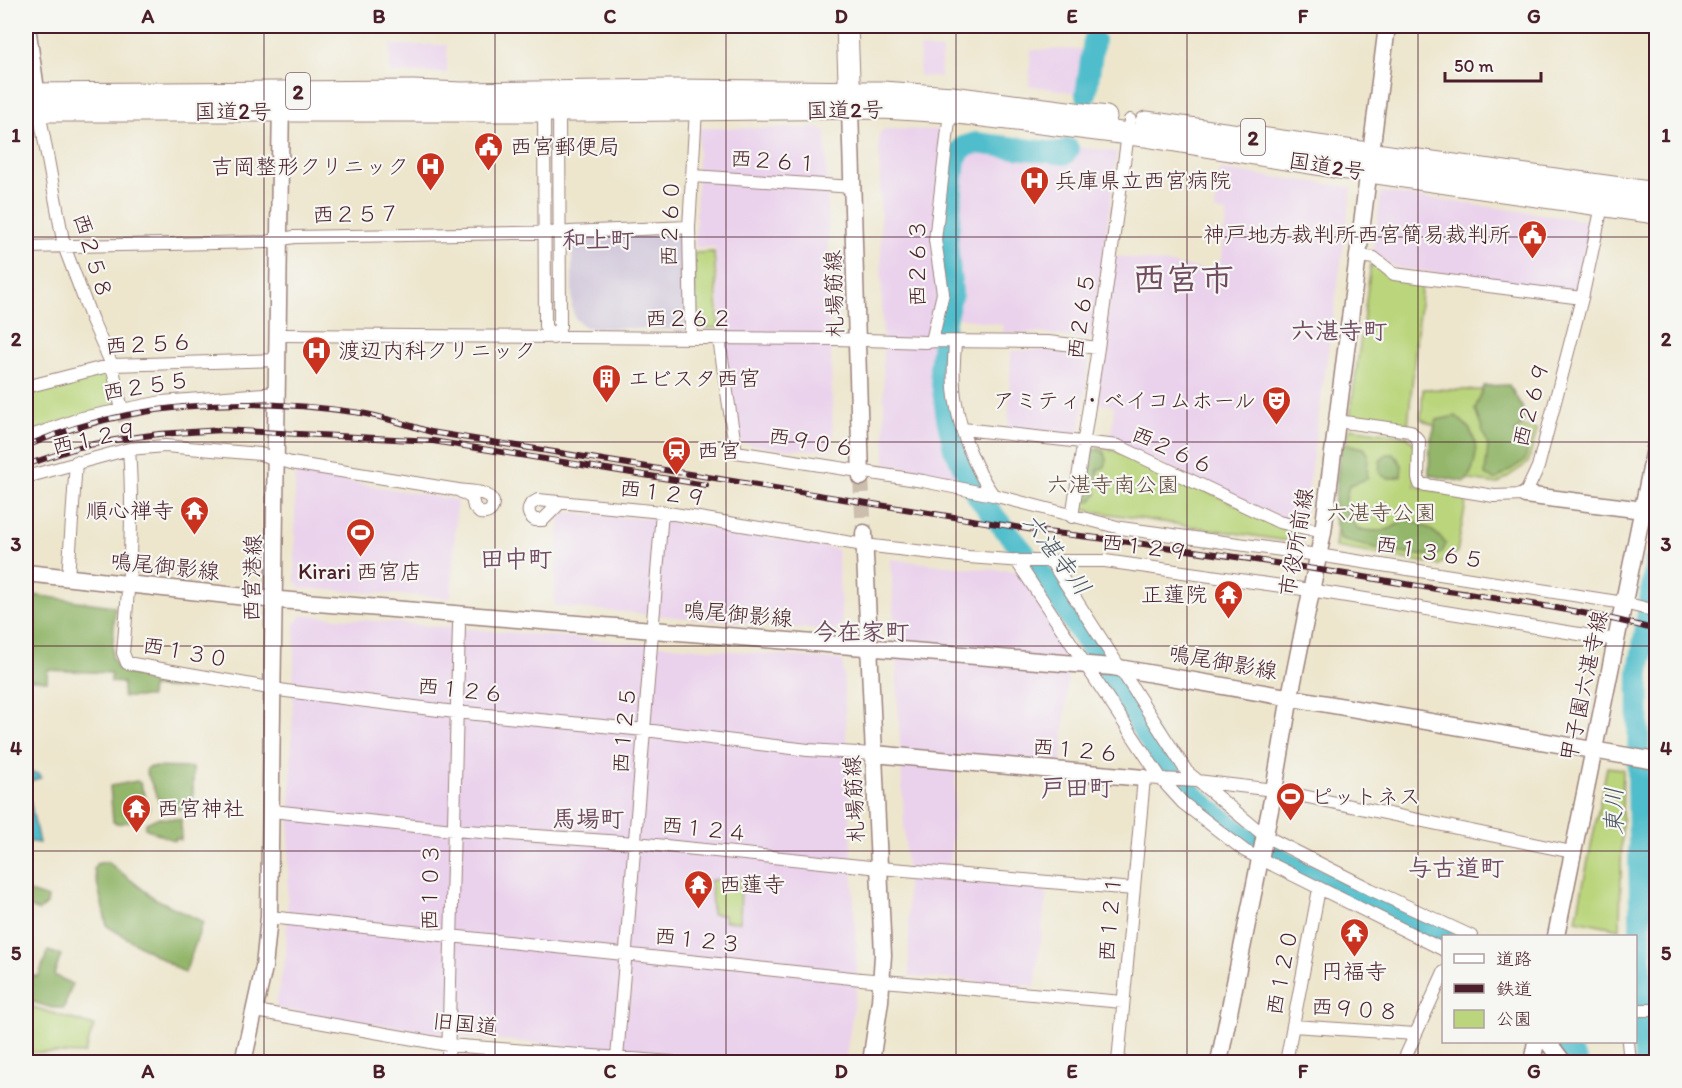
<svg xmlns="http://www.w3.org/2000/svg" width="1682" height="1088" viewBox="0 0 1682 1088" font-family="Itim,'Klee One',sans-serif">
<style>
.built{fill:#ead1ec}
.industrial{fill:#cabfd6}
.green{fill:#bad57b;stroke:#827a53;stroke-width:1.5}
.forest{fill:#93b66b;stroke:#6e6a4b;stroke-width:1.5}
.water{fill:#50bdcb;stroke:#4d6e7b;stroke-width:1.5}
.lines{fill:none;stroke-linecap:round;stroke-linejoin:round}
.river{stroke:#50bdcb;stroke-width:22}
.street-tunnel{stroke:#ccbead;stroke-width:12;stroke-dasharray:12 6;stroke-linecap:butt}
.secondary-tunnel{stroke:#ccbead;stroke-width:16;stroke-dasharray:16 8;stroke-linecap:butt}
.street-casing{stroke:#9c827c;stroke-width:14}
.secondary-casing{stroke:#9c827c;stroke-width:19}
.highway-casing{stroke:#9c827c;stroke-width:23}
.street{stroke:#fff;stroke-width:12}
.secondary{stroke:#fff;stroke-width:16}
.highway{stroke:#fff;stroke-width:21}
.rail-casing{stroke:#4a1f2b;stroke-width:6}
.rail{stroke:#f6f6f2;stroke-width:4;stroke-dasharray:11;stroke-linecap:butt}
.grid{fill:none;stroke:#4a1f2b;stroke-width:1.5;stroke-opacity:0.55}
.labels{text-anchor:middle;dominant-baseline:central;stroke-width:4.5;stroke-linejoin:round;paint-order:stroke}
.shield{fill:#f6f6f2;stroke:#7e6067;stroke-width:1.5}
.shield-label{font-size:21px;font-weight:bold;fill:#4a1f2b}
.street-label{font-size:22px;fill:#4a1f2b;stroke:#f6f6f2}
.poi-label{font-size:22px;fill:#4a1f2b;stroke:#f6f6f2;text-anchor:start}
.park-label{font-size:22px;fill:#664c3f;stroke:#f6f6f2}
.neighbourhood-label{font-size:24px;font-weight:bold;fill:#714b62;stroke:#f6f6f2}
.water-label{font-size:24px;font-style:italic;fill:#4c5663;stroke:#f6f6f2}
.town-label{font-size:34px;font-weight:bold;fill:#714b62;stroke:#f6f6f2}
.neatline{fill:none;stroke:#4a1f2b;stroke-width:2}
.grid-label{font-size:20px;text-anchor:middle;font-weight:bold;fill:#4a1f2b}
</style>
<rect width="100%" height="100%" fill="#f6f6f2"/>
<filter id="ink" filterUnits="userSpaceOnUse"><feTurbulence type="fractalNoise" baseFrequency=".0167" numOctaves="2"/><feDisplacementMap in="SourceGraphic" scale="12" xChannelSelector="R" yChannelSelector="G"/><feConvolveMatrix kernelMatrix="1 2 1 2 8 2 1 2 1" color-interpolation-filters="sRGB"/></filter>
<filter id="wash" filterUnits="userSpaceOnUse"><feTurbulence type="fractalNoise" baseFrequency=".008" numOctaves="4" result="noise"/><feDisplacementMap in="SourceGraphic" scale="24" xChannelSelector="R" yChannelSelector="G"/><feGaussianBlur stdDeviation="1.35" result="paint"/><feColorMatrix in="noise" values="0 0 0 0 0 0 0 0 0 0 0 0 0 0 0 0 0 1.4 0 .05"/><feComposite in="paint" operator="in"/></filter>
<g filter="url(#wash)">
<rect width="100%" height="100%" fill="#ede6cd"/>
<path class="built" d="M390,45H447V73H390Z
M920,48L942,50L940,77L919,76Z
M1089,49L1082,94L1029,85L1031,50Z
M699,128H820L826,131L833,450L783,449L740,443L722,333L715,247H695Z
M884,129L943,130L939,292L929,331L936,353L942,448L957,478L885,463L879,134Z
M1051,143L1117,152L1092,337L1088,340L1041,333H1003V325L953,317L959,292L954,248L963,161L967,153L977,151L1049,159Z
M1220,170L1352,187L1303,522L1278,516L1111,441L1114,406L1093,403L1116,256L1219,271L1227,213L1215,211Z
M1381,192L1591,221L1577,288L1573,291L1394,267L1373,251Z
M1041,350L1084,355L1089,362L1079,435L1075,439L1008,430L1011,351Z
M295,473L457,500L451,598L301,588L295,581Z
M560,512L652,519L837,549L842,624L835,631L554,606Z
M891,559L966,568L1017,571L1070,646L1062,762L957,754L949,879L1047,889L1035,986L909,976V927Z
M302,615L840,660L843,663L857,969V986L845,1062L741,1060L461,1037L275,1008L286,954L295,624Z"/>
<path class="industrial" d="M680,234L684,238L686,330L585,327L575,318L572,309V238Z"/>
<path class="green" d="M714,252L719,328H700L696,323L694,253Z
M1371,264L1422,282L1408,425L1350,417Z
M103,371L109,373L116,405L26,434V394Z
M1423,389L1513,391L1516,426L1537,430L1528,463L1497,484L1431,474L1435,426L1421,419Z
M1349,428L1407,436L1416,446L1415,486L1467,497L1457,552L1439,565L1335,547Z
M1091,447L1111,449L1301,533L1300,543L1078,509L1086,451Z
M1607,767L1623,769L1620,929L1576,920Z
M711,880H741L740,922L724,921V915L712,914Z
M26,1005L94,1026L84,1054L26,1052Z"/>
<path class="forest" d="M1509,385L1522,407L1525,419L1515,433L1516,438L1530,436L1525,460L1495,480L1485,475L1488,446L1475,410L1484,386Z
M1456,416C1460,420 1467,425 1470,430C1480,447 1476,468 1465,482L1429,475L1430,442L1437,420Z
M1341,443L1364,448L1368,454L1367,479L1349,485C1343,509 1343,510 1358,529C1375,532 1392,534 1403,518C1419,522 1437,531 1446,544L1442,553C1420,561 1365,545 1341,540L1333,515Z
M1093,450L1103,451L1107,459L1105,467L1098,470L1096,488L1097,494L1091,501L1086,500L1084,494L1088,455Z
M1387,454H1394L1402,465L1401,476C1392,479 1385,480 1379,472L1380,461Z
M26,594L113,606L115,608L112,657L117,667L126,673L192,685L191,689L151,687L150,697H123V683L111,682V673L47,670V681L27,679Z
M148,767L193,768V809H171L161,806L146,771Z
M137,781L140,783L149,807L148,812C139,818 124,827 113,822L110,786Z
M157,818L181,819V840L176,838L175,841L145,828L146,823Z
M104,862L109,863L154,898L203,922L185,973L107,926L94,869L96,864Z
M26,891L48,898L47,904L39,911L26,906Z
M48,951L61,955L54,975L72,984L64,1008H52L26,1000V973L38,977Z"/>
<path class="water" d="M26,772L40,774L41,778L26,782L39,843L26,841V819L27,816Z"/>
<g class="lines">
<path class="river" d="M1086,94L1094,40
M1068,149L1065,154L976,143L963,147L955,159L947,243L952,293L945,320L940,370L947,418L954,448L979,498L1045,578L1169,770C1241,852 1346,892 1444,937
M1561,1042L1577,1062
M1646,1062L1642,1033L1638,783L1639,672L1656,561"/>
</g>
</g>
<g filter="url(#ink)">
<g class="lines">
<path class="street-tunnel" d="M122,410L129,449"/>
<path class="secondary-tunnel" d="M861,477L864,533"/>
<defs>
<path id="street" d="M544,107L545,326L553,338
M39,111L64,246L92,320L112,365L122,410
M693,176L853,187
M26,247L266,242L294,237L569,232L689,227
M1359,256L1374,258L1394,274L1582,298
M279,335L836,339L925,342L937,341L1048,342L1098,348
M553,338L560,326L559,107
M691,338L689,227L696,110
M719,339L736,452L923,481L993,495
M932,341L943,293L935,240L950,112
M955,342C954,362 952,383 956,403C961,434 975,469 993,495L1121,528L1318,555L1624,603L1656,611
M26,387L112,365L278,360
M1337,421L1410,431L1419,441L1418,478L1420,484L1494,496L1525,495L1538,467L1582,298L1602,206
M963,429L1118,446L1279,522L1323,532
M26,438L82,418L162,402L277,393
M129,449C134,518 129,585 123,653L127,663L286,691L455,712L645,730L808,750L874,754
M26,477L129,449L165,446L260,454L291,463L458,490
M458,490C471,492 487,490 493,502C493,511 488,514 480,513L474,507L472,498Z
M560,503L543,520H535C528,516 527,510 531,504L538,500L662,512L864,545L968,557L1023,561H1105L1310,590L1616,640
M1072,517L1098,348L1130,120
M1016,560L1162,780L1183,803L1245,851L1444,950
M1051,561L1187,772L1265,836L1370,889L1471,936
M68,578L76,462
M272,811L453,830L636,843L880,868L1134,889
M269,917L861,979L1123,1002
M1636,1010H1656
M256,1011L448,1045L672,1062
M1293,1026L1415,1034
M1628,1042L1630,1062
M617,1058L662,512
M448,1062L459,625
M1118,1062L1144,778L1197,781L1274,790L1572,852
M1286,1062L1319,889
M1403,1062L1444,972"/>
<path id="secondary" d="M27,26L38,104
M850,109L861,477
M1525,495L1643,510
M864,533L883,955L880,1001L871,1062
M26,573L255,598L1113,667L1656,761
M874,754L1144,778
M1556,936L1656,444
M1548,1042L1563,1062
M243,1062L264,967L269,917L281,99
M1219,1062L1274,790L1290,696L1323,532L1387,26
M1532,1062L1536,1042"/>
<path id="highway" d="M847,26L850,106
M26,94L413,91L462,93L672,90L882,92L952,97L1106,117
M26,111H585L882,108L950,112L1145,136L1340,168L1656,213
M1146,122L1656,193"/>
</defs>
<use href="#street" class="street-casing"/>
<use href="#secondary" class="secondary-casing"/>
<use href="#highway" class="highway-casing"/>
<use href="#street" class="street"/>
<use href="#secondary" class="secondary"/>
<use href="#highway" class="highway"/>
<defs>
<path id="rail" d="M1555,26H1656
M26,446C131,401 248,396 361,413C384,417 408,425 431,432L1046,532C1173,546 1299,566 1424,587C1502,600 1581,609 1656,630
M26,465L79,447L115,440L159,434L222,430L433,441L706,485"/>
</defs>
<use href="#rail" class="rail-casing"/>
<use href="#rail" class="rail"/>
</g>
</g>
<path class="grid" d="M264,26V1062M495,26V1062M726,26V1062M956,26V1062M1187,26V1062M1418,26V1062M26,237H1656M26,442H1656M26,646H1656M26,851H1656"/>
<defs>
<symbol id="civic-pin" viewBox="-11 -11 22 30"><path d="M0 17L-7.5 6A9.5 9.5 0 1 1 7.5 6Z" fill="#c8321e" stroke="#f6f6f2"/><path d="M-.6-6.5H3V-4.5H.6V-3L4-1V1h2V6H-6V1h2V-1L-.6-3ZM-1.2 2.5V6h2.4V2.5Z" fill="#fff"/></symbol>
<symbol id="hospital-pin" viewBox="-11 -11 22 30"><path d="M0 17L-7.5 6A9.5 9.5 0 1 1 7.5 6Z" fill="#c8321e" stroke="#f6f6f2"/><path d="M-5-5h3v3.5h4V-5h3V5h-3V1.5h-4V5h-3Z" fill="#fff"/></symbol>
<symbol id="building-pin" viewBox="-11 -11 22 30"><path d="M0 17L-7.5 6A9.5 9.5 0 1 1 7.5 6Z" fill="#c8321e" stroke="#f6f6f2"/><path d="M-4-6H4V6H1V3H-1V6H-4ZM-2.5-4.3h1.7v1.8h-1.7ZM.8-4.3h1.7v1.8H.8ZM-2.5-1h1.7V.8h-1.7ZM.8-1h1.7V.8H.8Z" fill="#fff"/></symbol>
<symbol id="theatre-pin" viewBox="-11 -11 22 30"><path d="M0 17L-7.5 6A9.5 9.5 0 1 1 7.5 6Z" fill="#c8321e" stroke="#f6f6f2"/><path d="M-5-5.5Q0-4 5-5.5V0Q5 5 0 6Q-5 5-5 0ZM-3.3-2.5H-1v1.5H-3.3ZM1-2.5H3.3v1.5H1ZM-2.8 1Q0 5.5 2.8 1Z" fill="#fff"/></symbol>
<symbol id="station-pin" viewBox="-11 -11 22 30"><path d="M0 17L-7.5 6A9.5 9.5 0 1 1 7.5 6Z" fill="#c8321e" stroke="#f6f6f2"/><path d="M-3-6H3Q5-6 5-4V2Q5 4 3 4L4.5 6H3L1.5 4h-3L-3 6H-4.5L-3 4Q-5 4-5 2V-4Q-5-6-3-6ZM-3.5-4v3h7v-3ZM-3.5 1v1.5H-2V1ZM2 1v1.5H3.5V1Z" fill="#fff"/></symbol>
<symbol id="temple-pin" viewBox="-11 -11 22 30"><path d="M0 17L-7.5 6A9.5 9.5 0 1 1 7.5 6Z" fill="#c8321e" stroke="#f6f6f2"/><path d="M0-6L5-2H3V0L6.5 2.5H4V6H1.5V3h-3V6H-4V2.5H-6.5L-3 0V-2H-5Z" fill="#fff"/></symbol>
<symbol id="stadium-pin" viewBox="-11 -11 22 30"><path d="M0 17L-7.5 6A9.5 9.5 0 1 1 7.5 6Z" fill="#c8321e" stroke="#f6f6f2"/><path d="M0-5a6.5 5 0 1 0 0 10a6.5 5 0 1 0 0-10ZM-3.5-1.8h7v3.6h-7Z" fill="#fff"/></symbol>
</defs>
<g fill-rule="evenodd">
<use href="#civic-pin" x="472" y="130" width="33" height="45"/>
<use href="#hospital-pin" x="414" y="150" width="33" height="45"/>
<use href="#hospital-pin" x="1018" y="164" width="33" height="45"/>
<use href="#civic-pin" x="1516" y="218" width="33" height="45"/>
<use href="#hospital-pin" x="300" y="334" width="33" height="45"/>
<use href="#building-pin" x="590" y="362" width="33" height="45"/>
<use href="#theatre-pin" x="1260" y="384" width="33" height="45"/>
<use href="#station-pin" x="660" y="434" width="33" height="45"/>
<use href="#temple-pin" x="178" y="494" width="33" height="45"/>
<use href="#stadium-pin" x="344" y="516" width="33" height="45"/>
<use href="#temple-pin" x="1212" y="578" width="33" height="45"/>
<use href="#stadium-pin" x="1274" y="780" width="33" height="45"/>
<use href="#temple-pin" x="120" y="792" width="33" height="45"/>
<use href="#temple-pin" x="682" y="868" width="33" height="45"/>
<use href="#temple-pin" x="1338" y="916" width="33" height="45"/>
</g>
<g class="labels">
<g class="shield">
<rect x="286" y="73" width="24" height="36" rx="4.5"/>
<rect x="1241" y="119" width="24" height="36" rx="4.5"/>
</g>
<g class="shield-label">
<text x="298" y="91">2</text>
<text x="1253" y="137">2</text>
</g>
<g class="street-label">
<text transform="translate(845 110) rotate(-1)">国道2号</text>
<text x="233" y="111">国道2号</text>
<text transform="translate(774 161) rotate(4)">西２６１</text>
<text transform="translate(1327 166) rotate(9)">国道2号</text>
<text transform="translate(356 214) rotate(-1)">西２５７</text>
<text transform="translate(670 223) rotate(-88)">西２６０</text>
<text transform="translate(93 256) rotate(73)">西２５８</text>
<text transform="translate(917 263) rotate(-90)">西２６３</text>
<text transform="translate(834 294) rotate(-92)">札場筋線</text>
<text transform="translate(1081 316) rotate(-82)">西２６５</text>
<text x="689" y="318">西２６２</text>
<text transform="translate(149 344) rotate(-3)">西２５６</text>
<text transform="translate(146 386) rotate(-9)">西２５５</text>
<text transform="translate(1531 404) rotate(-75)">西２６９</text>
<text transform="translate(95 438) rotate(-12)">西１２９</text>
<text transform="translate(812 442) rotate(9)">西９０６</text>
<text transform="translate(1173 450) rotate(24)">西２６６</text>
<text transform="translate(663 493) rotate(7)">西１２９</text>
<text transform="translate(1296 542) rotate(-80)">市役所前線</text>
<text transform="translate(1145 547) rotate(7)">西１２９</text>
<text transform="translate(1430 552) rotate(9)">西１３６５</text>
<text transform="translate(165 566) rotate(6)">鳴尾御影線</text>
<text transform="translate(252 578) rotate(-89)">西宮港線</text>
<text transform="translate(738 614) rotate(5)">鳴尾御影線</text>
<text transform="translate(186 652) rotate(10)">西１３０</text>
<text transform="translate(1223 662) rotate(10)">鳴尾御影線</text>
<text transform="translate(1584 686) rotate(-78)">甲子園六湛寺線</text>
<text transform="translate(461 690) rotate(6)">西１２６</text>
<text transform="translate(624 730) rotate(-85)">西１２５</text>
<text transform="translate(1076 750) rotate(5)">西１２６</text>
<text transform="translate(854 799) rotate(-93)">札場筋線</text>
<text transform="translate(705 829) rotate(6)">西１２４</text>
<text transform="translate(430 887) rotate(-89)">西１０３</text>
<text transform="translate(1110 918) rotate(-85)">西１２１</text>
<text transform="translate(698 940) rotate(6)">西１２３</text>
<text transform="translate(1282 972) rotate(-79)">西１２０</text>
<text transform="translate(1355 1009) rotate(4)">西９０８</text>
<text transform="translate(465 1024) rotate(6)">旧国道</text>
</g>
<g class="poi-label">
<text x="510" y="146">西宮郵便局</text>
<text x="409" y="166" text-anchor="end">吉岡整形クリニック</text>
<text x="1055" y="180">兵庫県立西宮病院</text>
<text x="1511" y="234" text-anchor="end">神戸地方裁判所西宮簡易裁判所</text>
<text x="338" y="350">渡辺内科クリニック</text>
<text x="628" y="378">エビスタ西宮</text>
<text x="1256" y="400" text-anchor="end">アミティ・ベイコムホール</text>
<text x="697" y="450">西宮</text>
<text x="174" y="510" text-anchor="end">順心禅寺</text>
<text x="360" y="571" text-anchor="middle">Kirari 西宮店</text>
<text x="1207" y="594" text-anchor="end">正蓮院</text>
<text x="1311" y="796">ピットネス</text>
<text x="157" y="808">西宮神社</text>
<text x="719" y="884">西蓮寺</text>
<text x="1354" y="971" text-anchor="middle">円福寺</text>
</g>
<g class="park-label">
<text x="1113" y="484">六湛寺南公園</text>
<text x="1381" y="512">六湛寺公園</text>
</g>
<g class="neighbourhood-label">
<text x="598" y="239">和上町</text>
<text x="1339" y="330">六湛寺町</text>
<text x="516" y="558">田中町</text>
<text x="861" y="631">今在家町</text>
<text x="1077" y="787">戸田町</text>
<text x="588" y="818">馬場町</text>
<text x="1456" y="867">与古道町</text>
</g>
<g class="water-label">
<text transform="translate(1057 554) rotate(53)">六湛寺川</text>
<text transform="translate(1613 811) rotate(-90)">東川</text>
</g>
<g class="town-label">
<text x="1183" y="278">西宮市</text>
</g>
</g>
<rect width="1682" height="1088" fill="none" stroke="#f6f6f2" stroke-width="66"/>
<rect x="1442" y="935" width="195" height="108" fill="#f6f6f2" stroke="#b1a0a2" stroke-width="1.5"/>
<rect x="1454" y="954" width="30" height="9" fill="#ffffff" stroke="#b1a0a2" stroke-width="1.5"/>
<text x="1496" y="965" font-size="18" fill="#4a1f2b">道路</text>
<rect x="1454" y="984" width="30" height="9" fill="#4a1f2b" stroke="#b1a0a2" stroke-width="1.5"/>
<text x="1496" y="995" font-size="18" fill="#4a1f2b">鉄道</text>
<rect x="1454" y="1010" width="30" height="18" fill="#bad57b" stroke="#b1a0a2" stroke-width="1.5"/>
<text x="1496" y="1025" font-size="18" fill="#4a1f2b">公園</text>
<path d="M1445 72v9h96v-9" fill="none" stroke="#4a1f2b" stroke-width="3"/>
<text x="1454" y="72" font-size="18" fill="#4a1f2b" stroke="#f6f6f2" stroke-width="4.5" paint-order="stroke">50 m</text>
<rect x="33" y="33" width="1616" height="1022" class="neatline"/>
<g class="grid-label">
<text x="148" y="23">A</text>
<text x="379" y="23">B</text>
<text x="610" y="23">C</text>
<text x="841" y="23">D</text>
<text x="1072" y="23">E</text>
<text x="1303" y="23">F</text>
<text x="1534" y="23">G</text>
<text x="16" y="142">1</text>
<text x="1666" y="142">1</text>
<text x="16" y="346">2</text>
<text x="1666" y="346">2</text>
<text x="16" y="551">3</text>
<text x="1666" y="551">3</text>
<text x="16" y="755">4</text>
<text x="1666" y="755">4</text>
<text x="16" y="960">5</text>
<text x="1666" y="960">5</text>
<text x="148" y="1078">A</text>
<text x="379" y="1078">B</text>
<text x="610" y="1078">C</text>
<text x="841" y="1078">D</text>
<text x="1072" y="1078">E</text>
<text x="1303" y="1078">F</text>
<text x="1534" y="1078">G</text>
</g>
</svg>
